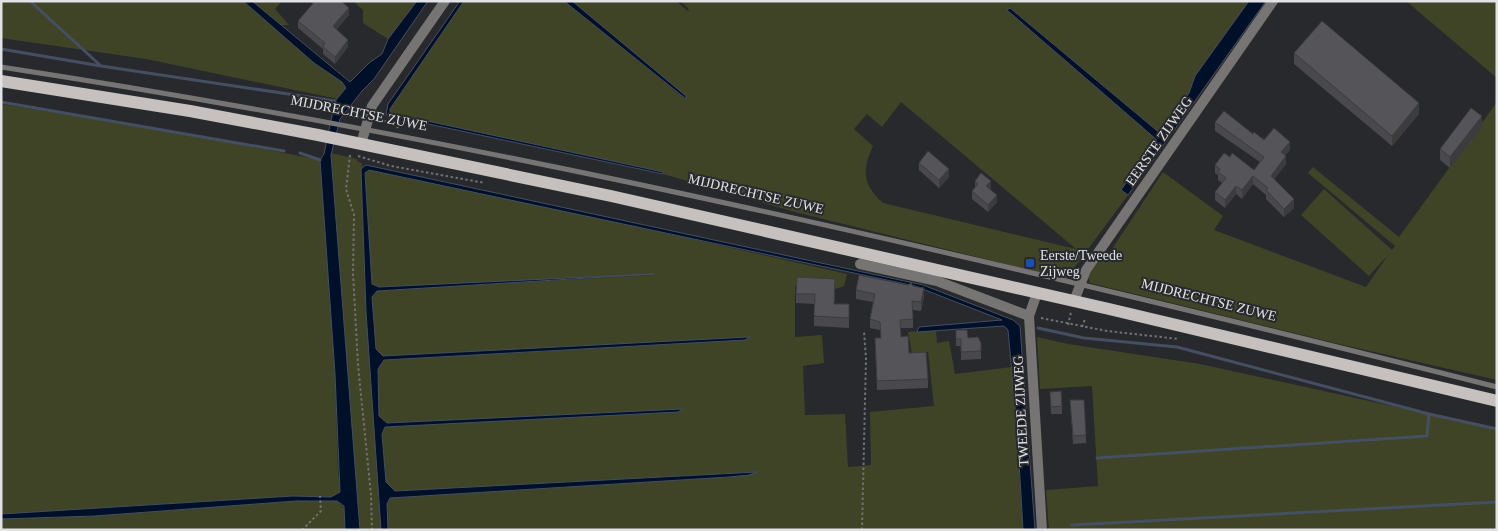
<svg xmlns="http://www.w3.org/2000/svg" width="1498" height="531" viewBox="0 0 1498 531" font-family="'Times New Roman',serif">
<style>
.green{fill:#3f4426;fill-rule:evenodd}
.water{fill:#001028;stroke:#444f61}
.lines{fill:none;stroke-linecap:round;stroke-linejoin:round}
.stream{stroke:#444f61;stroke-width:3}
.path{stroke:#707175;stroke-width:2;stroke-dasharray:2.5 2.5;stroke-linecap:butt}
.lane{stroke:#777573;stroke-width:5}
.street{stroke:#777573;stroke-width:10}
.primary{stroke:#c6c1be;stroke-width:12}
.wall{fill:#49484d}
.shaded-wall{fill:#3c3b3e}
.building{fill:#555459;stroke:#3c3b3e}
.transit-dot{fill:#1a4fb4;stroke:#28292d;stroke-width:2}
.labels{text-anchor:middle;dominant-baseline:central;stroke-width:4;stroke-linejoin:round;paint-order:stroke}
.street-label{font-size:14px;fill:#e1e2e5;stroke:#28292d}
.poi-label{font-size:14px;fill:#e1e2e5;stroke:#28292d;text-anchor:start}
</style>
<rect width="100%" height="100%" fill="#28292d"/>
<path class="green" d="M1,1H243L314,63L342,82L346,88L338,99L146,59L1,38Z
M252,1H282L275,9L289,25H281Z
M353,1H417L388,39L363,23V10Z
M464,1H564L685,99L686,96L572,1H676L689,12L688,8L680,1H1249L1195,76L1189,93L1161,134L1010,8L1008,11L1157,140L1121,189L1128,195L1066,279L795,212L663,174V172L390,113V109ZM901,102L1076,249L883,203C862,184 862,171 873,146L854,129L867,114L882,127Z
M1406,1H1497V78Z
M1497,102V380L1335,343L1090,283L1088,277L1096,261H1104L1163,172L1223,216L1214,230L1366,287L1388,255L1369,276L1301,215L1324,189L1392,250L1395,246L1308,173L1313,167L1399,237Z
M1,104L182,133L320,160L335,374L338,474L341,492L331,497L293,496L1,514Z
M331,153L357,159L358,162L362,163L366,312L381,530H360Z
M369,170L538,204L847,274L844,286L835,289L795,286V337L822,335L824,363L803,366L805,415L845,414L848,467L871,465L870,412L934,406L928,352L912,354L908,332L936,330L937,343L949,341L955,374L1012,367L1023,530H388L387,504L390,498L729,477L755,472L395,491L386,482L382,434L385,427L678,412L682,409L387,423L379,416L378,369L384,360L745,340L749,337L383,356L376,349L372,297L377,291L651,275L379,287L372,284L365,173Z
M1037,337L1068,344L1200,364L1497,429V530H1049L1046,490L1098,486L1092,386L1040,389Z
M296,501H337L344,508L345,530H1V519L95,516Z"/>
<path class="water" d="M243,1H252L350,82L369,63L382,54L388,39L417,1H428L374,79L362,91L340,119L331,155L360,530H345L344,506L337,501H296L95,516L1,519V514L293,496L331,497L340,492L335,374L320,160L324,154L335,101L346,88L342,82L314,63Z
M460,1H464L390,109V113L663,172V174L386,115L388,104Z
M564,1H572L686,96V99Z
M1249,1H1266L1128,195L1121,190L1157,140L1007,10L1010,8L1161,134L1189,93L1195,76Z
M366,165L923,285L1013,320L1020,326L1035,530H1023L1017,427L1008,330L1004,326L917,332L919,327L1002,320L915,286L369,170L365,173L372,284L379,287L653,274L377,291L372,297L376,349L383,356L750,337L745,340L384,360L378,369L379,416L387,423L683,409L678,412L385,427L382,434L386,482L395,491L757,472L749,475L729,477L390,498L387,504L388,530H381L366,312L361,169Z"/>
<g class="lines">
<path class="stream" d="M1,49L101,66L30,1
M101,66L335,101
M1,102L284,151
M300,153L320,160
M1038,328L1084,338L1177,347L1429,414L1497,429
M1097,458L1427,436L1429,414
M1072,525L1497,502"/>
<path class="path" d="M379,119L396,125L398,128
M350,155L346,189L354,215L353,273L358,365L371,495L372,530
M358,156L391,166L485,183
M1041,318L1107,331L1179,339
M1068,325L1071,312
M1082,327L1085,319
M302,530L321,511L320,496
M862,530L866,358L864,332"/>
<path class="lane" d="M1,67C506,144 1002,262 1497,387"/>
<path class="street" d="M361,144L372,106L445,1
M860,264L937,281L1029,316
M1037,293L1029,316L1042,530
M1074,301L1086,270L1273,1"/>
<path class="primary" d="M1,81L190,111L318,135L611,196L1109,309L1497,401"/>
</g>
<path class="wall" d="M310,1H341L349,15L336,30L348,47L335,64L323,54V49L298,28V21L313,4Z
M1294,53L1419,114L1392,146L1294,64Z
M1215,122L1253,134L1290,150L1285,155L1286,164L1274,179L1294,208L1284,217L1266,199V195L1253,184L1242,199L1236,194L1225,208L1215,200V192L1222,183L1218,180V175L1215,173V165L1230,157L1254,170L1260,162L1215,131Z
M1482,127L1450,168L1440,160V149Z
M919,163L949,177L939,188L919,170Z
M975,181L991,188L990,189L997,202L988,212L972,199V191L975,188Z
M913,286L924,297L921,311L913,310V328H900L901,337L909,353L928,379V388L877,390L875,338H881L880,330L870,328V319L873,302L856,299V290Z
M835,288L834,304L849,314V328L814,326V304L796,303V294Z
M956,330L968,338L981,350V359L961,360V346H956Z
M1050,392L1062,406V414H1051Z
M1070,400L1086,435V443L1073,444Z"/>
<path class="shaded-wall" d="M349,8V15L333,34V26Z
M348,40V47L335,64V57Z
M1419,103V114L1392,146V136Z
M1482,116V127L1450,168V157Z
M1290,142V150L1281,160V152Z
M1286,156V164L1271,184V176Z
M949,169V177L939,188V180Z
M1253,176V184L1242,199V190Z
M991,181V188L986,193V186Z
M1236,186V194L1225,208V200Z
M997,195V202L988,212V205Z
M1294,199V208L1284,217V209Z
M924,288V297L921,311V302Z"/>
<path class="building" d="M315,1H341L349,8L333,26L348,40L335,57L323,47L325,43L298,21Z
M1322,21L1419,103L1392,136L1294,53Z
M1471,108L1482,116L1450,157L1440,149Z
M1224,111L1253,134L1254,132L1264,140L1274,128L1290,142L1281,152L1286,156L1271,176L1294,199L1284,209L1266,190L1268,188L1253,176L1242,190L1236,186L1225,200L1215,192L1226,178L1218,172L1220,169L1215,165L1224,153L1230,157L1232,153L1254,170L1264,157L1215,122Z
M928,151L949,169L939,180L919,163Z
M981,173L991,181L986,186L997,195L988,205L972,191L978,184L975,181Z
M859,275L908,285L911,283L913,286L924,288L921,302L912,301L913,319L900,320L901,337L908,336L909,353L926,352L928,379L877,381L875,338H881L880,322L870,319L875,294L856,290Z
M797,277L835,279L834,304H849V318L814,316L815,294H796Z
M956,330H967L968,338L978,337L981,343V351L961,352V339H956Z
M1061,391L1062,406L1051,407L1050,392Z
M1070,400H1084L1086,435L1073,436Z"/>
<rect class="transit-dot" x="1025" y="258" width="10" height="10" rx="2.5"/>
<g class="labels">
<g class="street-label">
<text transform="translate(359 113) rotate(11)">MIJDRECHTSE ZUWE</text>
<text transform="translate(1159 141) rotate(-55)">EERSTE ZIJWEG</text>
<text transform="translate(756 194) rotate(13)">MIJDRECHTSE ZUWE</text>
<text transform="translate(1209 300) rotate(14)">MIJDRECHTSE ZUWE</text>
<text transform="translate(1021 411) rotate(-93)">TWEEDE ZIJWEG</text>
</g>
<g class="poi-label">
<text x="1040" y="255">Eerste/Tweede<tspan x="1040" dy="16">Zijweg</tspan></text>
</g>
</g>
<rect width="1498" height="531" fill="none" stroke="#e1e2e5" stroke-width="5"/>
</svg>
